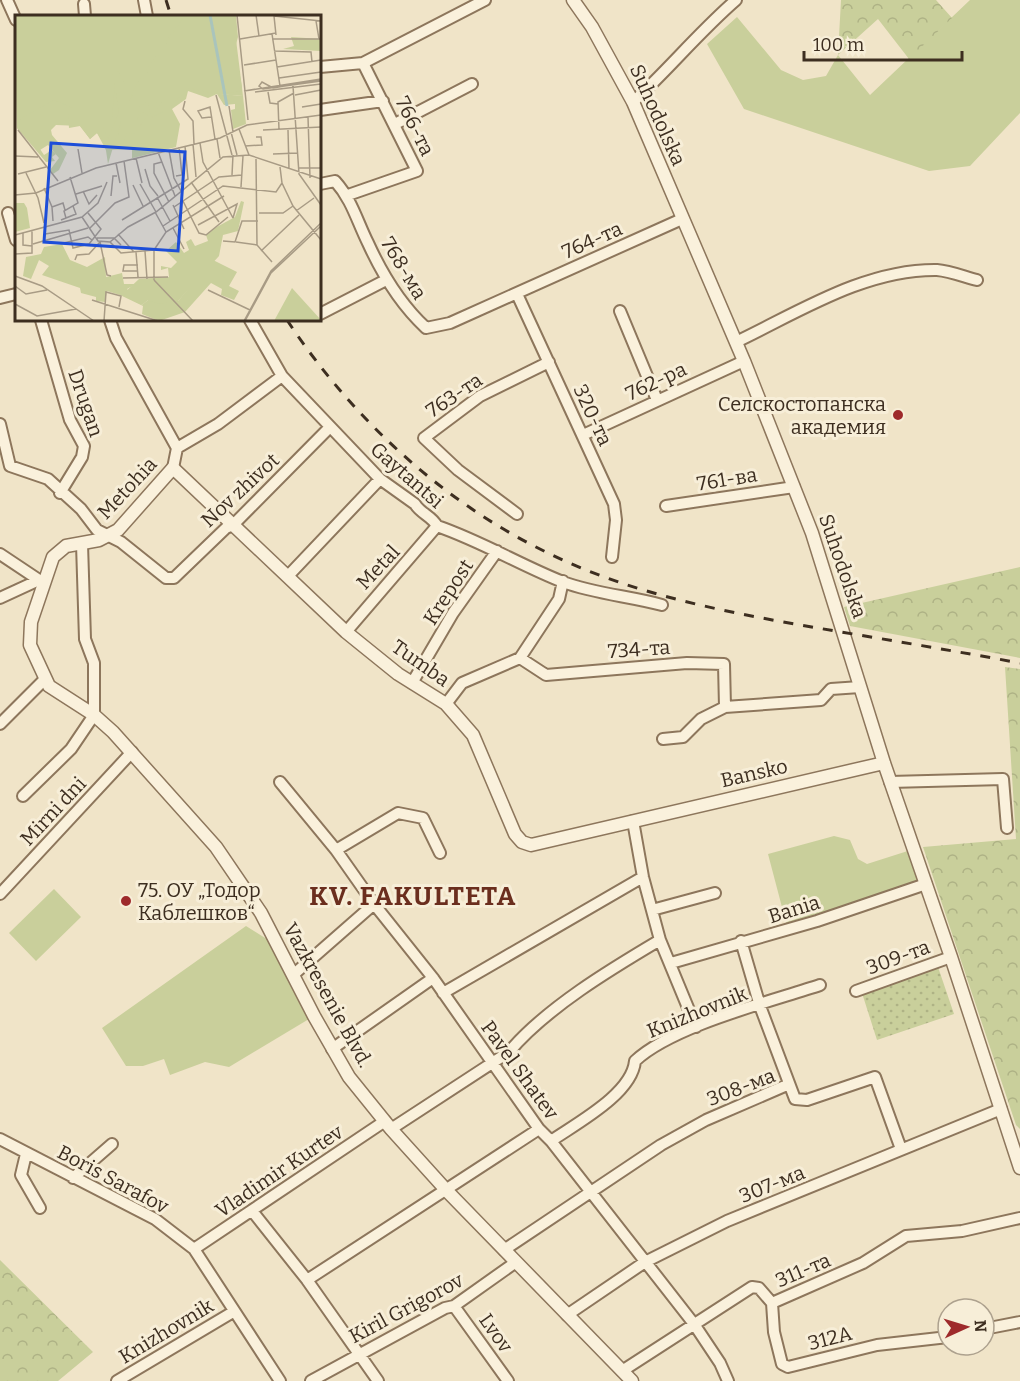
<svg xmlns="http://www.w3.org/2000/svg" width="1020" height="1381" viewBox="0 0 1020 1381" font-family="Bitter,serif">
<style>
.green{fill:#c9cf9b}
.forest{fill:url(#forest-crowns)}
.garden{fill:url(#garden-dots)}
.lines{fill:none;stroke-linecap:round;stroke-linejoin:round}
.minor-casing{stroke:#8d765c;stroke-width:14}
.tertiary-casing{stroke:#8d765c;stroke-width:15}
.minor{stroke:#faf1dc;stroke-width:10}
.tertiary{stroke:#faf1dc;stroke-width:12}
.rail{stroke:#3d2e20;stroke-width:3;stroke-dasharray:10 10;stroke-linecap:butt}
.poi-dot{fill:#9e2a2b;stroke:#f7eed8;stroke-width:2}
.labels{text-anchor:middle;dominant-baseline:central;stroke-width:6;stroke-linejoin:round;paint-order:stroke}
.street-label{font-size:20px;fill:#3d2e20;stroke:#f7eed8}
.poi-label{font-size:20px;fill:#3d2e20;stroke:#f7eed8;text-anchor:end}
.district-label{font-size:26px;font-weight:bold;letter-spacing:1.5px;fill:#6b2e1e;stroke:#f7eed8}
.inset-river{fill:none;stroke:#a9c4bc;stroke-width:3}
.inset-road{fill:none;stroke:#a89b85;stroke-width:1.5}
.view{fill:#1d4ed8;fill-opacity:0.15;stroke:#1d4ed8;stroke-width:3}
.inset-edge{fill:none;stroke:#3d2e20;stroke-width:3}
</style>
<defs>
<pattern id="forest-crowns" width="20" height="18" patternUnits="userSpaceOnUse" patternTransform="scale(1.5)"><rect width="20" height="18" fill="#c9cf9b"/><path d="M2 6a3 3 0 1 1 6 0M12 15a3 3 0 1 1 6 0" fill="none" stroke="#aeb285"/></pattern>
<pattern id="garden-dots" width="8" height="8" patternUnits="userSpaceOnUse" patternTransform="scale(1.5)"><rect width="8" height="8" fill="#c9cf9b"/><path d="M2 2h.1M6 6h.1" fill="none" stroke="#aeb285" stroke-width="1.8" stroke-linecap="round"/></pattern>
</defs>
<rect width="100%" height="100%" fill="#f0e4c8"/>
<path class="green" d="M970,0H1020V113L970,166L929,171L744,109L707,44L737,17L781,70L803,80L826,76L838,55L870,95Z
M834,836L850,840L858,859L867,864L914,849L926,884L788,930L768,854Z
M54,889L81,917L36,961L9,933Z
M246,926L278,946L314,1016L229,1067L205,1062L170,1075L164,1059L143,1066H126L102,1028Z"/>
<path class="forest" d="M841,0H936L952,18L909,59L878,19L838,55Z
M1020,567V658L850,626L844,607Z
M1005,667L1020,669V1129L1016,1125L923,847L1016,839Z
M0,1260L93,1352L58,1381H0Z"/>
<path class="garden" d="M938,967L954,1014L877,1040L862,993Z"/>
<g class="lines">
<defs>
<path id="minor" d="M7,0L16,20
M144,0L147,16
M84,4L85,16
M320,67L363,63L485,0
M633,102C669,69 699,32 736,0
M320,110L383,101
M395,124L472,84
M320,184L335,181C352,200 357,221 368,243C383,276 400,304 426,328L450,323L682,219
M348,195L417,171L363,63
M8,213L16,240
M517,294L614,504L616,520L612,557
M0,298L16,294
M620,311L657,400
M320,314L386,280
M41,320L70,420L84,446L82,457L60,493
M110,320L116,338L177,448
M250,320L282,376L380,479L415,504C421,514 432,516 437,526C481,541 520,565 563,582C596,594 629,596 662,605
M736,342C799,312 865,269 937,270C950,271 965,277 977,280
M0,424L10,466L48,479L81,509L97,530L121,542L166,578H174L226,528L233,525L329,428
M583,435L744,361
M173,468L177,448L218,424L282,376
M666,506L794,487
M517,514L458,470L424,438L480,396L549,362
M0,554L42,582
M288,576L380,479
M0,598L39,580
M346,632L437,526
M520,658L546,675L687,663L724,664L725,707
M412,683L453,613L497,551
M446,704L462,683L520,658L559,599L563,581
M0,724L45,679
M663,739L683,737L701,719L725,707L821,700L831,689L860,687
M280,782L336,850L374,904L433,978L539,1129L551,1141L694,1324L720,1363L728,1381
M890,782L1003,779L1007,828
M23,796L71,749L94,715V663L85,639L82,544
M633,821L643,877L660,940L696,1027
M336,850L398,813L423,818L440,853
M0,894L132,752
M652,910L715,893
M741,941L760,1006L795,1099L807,1100L875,1077L901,1149
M671,963L817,921L926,884
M293,975L374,904
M856,991L951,957
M443,993L643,877
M332,1049L433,978
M391,1129L509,1052C546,1008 611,969 660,940
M0,1139L155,1219L194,1249L280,1381
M551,1141C577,1123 632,1094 635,1061C672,1026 769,1002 820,985
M26,1154L21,1175L40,1208
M73,1178L112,1144
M253,1212L307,1280L378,1381
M194,1249L385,1121
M504,1250L661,1145L706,1120L787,1085
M307,1280L539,1129
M772,1303L863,1263L906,1236L962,1231L1020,1218
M772,1303L774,1332L782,1364L788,1367L877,1345L948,1337
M454,1306L508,1381
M567,1315L645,1262L727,1221L1001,1109
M984,1329L1020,1322
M622,1371L752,1287L759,1288L772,1303
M117,1381L233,1312
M311,1381L445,1308L454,1306L516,1262"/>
<path id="tertiary" d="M573,0L592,27L633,102L744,361L812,533L884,763L951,957L1020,1168
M632,1381L447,1191L391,1129L349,1077L314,1016L261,913L216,847L113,732L94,715L49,686L30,645L31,622L53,557L66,546L99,540L118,530L173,468L346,632L398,674L446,704L473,735L515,834L522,842L531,845L884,763"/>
</defs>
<use href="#minor" class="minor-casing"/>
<use href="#tertiary" class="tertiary-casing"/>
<use href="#minor" class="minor"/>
<use href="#tertiary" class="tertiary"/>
<path class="rail" d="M166,0L171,16
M287,320C351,417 442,502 548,553C639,598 742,615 841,632C901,642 960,652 1020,663"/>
</g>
<g class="poi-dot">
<circle cx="898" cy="415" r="6"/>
<circle cx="126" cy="901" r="6"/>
</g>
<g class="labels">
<g class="street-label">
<text transform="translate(658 115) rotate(66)">Suhodolska</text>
<text transform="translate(415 126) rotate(64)">766-та</text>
<text transform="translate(592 240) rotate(-24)">764-та</text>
<text transform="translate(404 268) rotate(59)">768-ма</text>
<text transform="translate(656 381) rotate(-25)">762-ра</text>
<text transform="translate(454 395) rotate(-34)">763-та</text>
<text transform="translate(86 403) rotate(71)">Drugan</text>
<text transform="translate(593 415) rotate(65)">320-та</text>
<text transform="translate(407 475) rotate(41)">Gaytantsi</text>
<text transform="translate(727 479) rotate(-9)">761-ва</text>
<text transform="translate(127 488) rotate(-47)">Metohia</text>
<text transform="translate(240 490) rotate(-43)">Nov zhivot</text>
<text transform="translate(843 566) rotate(71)">Suhodolska</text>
<text transform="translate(378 567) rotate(-47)">Metal</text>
<text transform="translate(448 592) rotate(-57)">Krepost</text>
<text transform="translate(639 649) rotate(-4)">734-та</text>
<text transform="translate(421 663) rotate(35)">Tumba</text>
<text transform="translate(754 773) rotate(-13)">Bansko</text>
<text transform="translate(53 811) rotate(-47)">Mirni dni</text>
<text transform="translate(794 909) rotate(-17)">Bania</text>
<text transform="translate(898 957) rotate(-20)">309-та</text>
<text transform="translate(328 995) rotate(61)">Vazkresenie Blvd.</text>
<text transform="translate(697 1012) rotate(-22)">Knizhovnik</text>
<text transform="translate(520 1070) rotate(54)">Pavel Shatev</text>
<text transform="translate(741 1087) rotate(-21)">308-ма</text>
<text transform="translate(279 1171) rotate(-34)">Vladimir Kurtev</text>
<text transform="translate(113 1179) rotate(28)">Boris Sarafov</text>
<text transform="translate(772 1184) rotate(-22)">307-ма</text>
<text transform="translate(803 1270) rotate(-23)">311-та</text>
<text transform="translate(406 1308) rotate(-28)">Kiril Grigorov</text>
<text transform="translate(166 1331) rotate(-31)">Knizhovnik</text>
<text transform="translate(496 1333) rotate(55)">Lvov</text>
<text transform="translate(830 1338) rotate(-14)">312А</text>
</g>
<g class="poi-label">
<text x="886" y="404">Селскостопанска<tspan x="886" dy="23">академия</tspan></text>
<text x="138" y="890" text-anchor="start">75. ОУ „Тодор<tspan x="138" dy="23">Каблешков“</tspan></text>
</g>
<g class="district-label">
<text x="413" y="896">KV. FAKULTETA</text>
</g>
</g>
<g transform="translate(15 15)">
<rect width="306" height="306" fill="#f0e4c8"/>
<path d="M0,0H218L228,81L202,79L193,83L173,76L171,84L157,94L165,109L161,132L117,143V134L91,135L82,118L75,124L65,111L41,110L36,115L37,120L52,138L44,155L38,159L35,155L44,143L33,130L25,135L2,113ZM276,22L306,24V36L268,34L279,31ZM0,188H9L12,193L15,213L0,217ZM47,229L55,245L72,252L90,242L91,262L107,258L109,269H121L112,274L127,290L133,285L163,286L198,245L222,257L214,271L224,276L219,285L206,280L207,274L196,268L170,297L144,306L127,299L128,291L105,280L92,276L90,287L81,286V282L66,278L65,273L27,260L34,251L24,245L16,264L8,261L11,242L26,239L29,232ZM277,273L306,305V306H259Z" fill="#c9cf9b"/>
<path d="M0,0H169L123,67L113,87L170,0L221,1L223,22L220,33L227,72L226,76L206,79L228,81L231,109L218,114L216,95L220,94V89L209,90L202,79L174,73L151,95L136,103L147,87H142L135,99L133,86L125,91L122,105L126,97L133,100L119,119L112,118L109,126L118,129L154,128L145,136L117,143V134H100L106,106L93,149L90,129L82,118L75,124L65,111L54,113L53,98L58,93L39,85L5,104L29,140L37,135L41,139L37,142L40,146L31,147L2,113ZM103,56L110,69L101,78L104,97L93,124L88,112L97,103L100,68L94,63ZM226,186L229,187L223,216L208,220L204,241L163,286L144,289L133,285L127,290L107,280L124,264L154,262L153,253L146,255V251L156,253L162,247L151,236L161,227L169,238L174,235L171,227L176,224L180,231L193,226L191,220L198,214L220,202Z" fill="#c9cf9b" fill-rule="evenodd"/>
<path class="inset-river" d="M195,0L212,91"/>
<path class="inset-road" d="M222,0L233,105M241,0L244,21M259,1L306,6M259,1L261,20M301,6L304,24M257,19L265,71M225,24L261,18M257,24H306M259,36L296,37L297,47M229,50L261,45M262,52L306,45M264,63L306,57M306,65L258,73L247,67L244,71L248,74L306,66M278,71L284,159L306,190M229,76L306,64M240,77L306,69M253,77L255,88L263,89M201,80L217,140M280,80L306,75M170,86L168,94L178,106L179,129M214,91L218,117M287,92L306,89M196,102L187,103L183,96L195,92L200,124M293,102L295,163M224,114L234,140M3,115L43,166M248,115L306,112M264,115L263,87L279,78M273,115L274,154M216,117L222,140M202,124L205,143M185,128L188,147L218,203M178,129L181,162M230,131L247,130L246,122H241M63,134L67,158M154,135L159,163L166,176M143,137L160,181M258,139L283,138M0,141L23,142M121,143L127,168M241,144L242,230L257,247M147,147L139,149V158L154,187M101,148L105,168M265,152L267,168L278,191L306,225M284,153H306M130,154L135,171L143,181M11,158L23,183L29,208M3,159L31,152M217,160L218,140M161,161L167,160L164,132M176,167L204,207M125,169L141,197M118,170L128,191M226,172L228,141M29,173L37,192L38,206M68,176L74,189L82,180M61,179L87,171M0,180L21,178L81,153L205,123L232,110L306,100M96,181L98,161H102M142,182L155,206M168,186L184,218L191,220L213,202M158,190L169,214M37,192L48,188L50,195M159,192L204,162L227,160M281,196L299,183M140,197L151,217M244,198H268L278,191M67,202L83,226L95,227L106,238L139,235M51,203L49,196L63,188L55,162M46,205L61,199L58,191M107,205L173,164L170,131M183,210L222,189L218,203M148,211L208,171L261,177L267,168M75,213L100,188L114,182L109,146M158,213L169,234M8,218V230L17,231M30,219L54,215L58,233L74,229L86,214L73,198M103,219L119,237M0,220L67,202L83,188L92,167M82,223H99L106,230M208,226L220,227L227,206H243M85,227L92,260L96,261M95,227L113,212L141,197L208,142L234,140L306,164M221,227L242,230M49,228L73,222L77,225M18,229L73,213M139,235L151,217L209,181M130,236L132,264M246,236L284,200M121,237L123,262M0,239L17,238V215M60,245L62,240L74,239L85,227M123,250H109L108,256H123M0,261L27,271L79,306M108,263L153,262M139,265L178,306M139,265V235M0,271L11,279L32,275M193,275L235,295M77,285L143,306M0,289L22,301L61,294M89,306L91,277L106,281L104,292M229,306L256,256L306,208M230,306L256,258L306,211"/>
<path class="view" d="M36,128L170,137L163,236L29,227Z"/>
<rect width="306" height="306" class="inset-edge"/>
</g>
<g transform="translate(966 1327) rotate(86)"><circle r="28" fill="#f7eed8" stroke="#ada18e" stroke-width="1.5"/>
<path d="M0-4.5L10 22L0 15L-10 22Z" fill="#9e2a2b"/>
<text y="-9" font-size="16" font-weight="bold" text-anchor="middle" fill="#3d2e20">N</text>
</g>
<path d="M804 51v9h158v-9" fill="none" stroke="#3d2e20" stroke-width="3"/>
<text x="813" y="51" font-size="18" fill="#3d2e20" stroke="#f7eed8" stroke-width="4.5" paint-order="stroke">100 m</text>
</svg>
